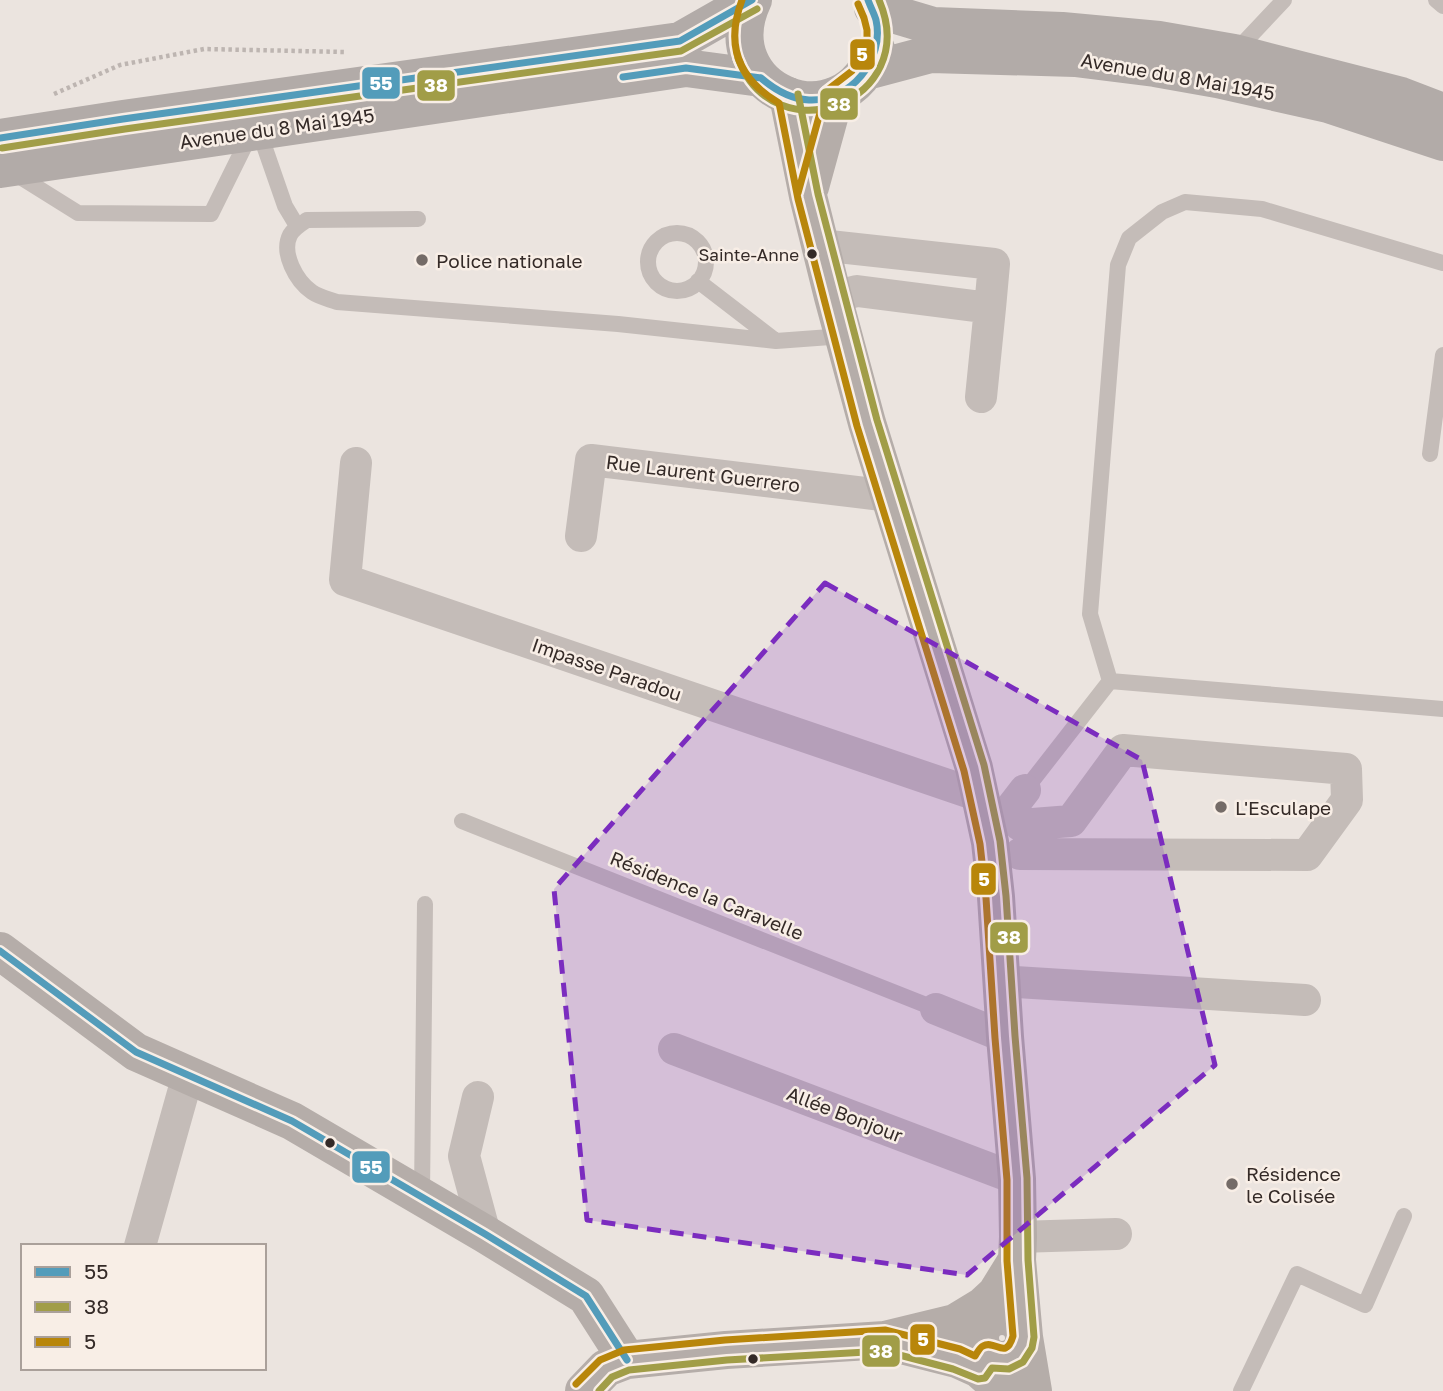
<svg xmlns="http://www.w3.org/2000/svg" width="1443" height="1391" viewBox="0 0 1443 1391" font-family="'Golos Text',sans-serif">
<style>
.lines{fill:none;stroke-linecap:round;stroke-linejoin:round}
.path{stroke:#bdb5b1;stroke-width:4.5;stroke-dasharray:3.5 3.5;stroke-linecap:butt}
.service{stroke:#c4bcb8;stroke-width:16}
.minor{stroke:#c4bcb8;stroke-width:32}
.secondary{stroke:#b5ada9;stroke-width:38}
.primary{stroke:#b2aba8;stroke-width:38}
.bus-1-casing{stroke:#f8eee6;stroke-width:12}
.bus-2-casing{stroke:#f8eee6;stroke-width:12}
.bus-3-casing{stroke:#f8eee6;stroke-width:12}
.bus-1{stroke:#539cba;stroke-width:7}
.bus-2{stroke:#a19d47;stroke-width:7}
.bus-3{stroke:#b8860b;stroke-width:7}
.marked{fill:#7b2cbf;fill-opacity:0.2;stroke:#7b2cbf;stroke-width:5;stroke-dasharray:14 9;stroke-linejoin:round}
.bus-dot{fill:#342a27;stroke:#f8eee6;stroke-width:2.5}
.poi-dot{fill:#746b67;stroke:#f8eee6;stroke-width:2.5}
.labels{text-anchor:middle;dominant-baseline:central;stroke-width:5;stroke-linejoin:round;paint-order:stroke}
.bus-label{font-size:17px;fill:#342a27;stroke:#f8eee6;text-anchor:end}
.street-label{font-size:19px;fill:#342a27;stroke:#f8eee6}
.poi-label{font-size:19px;fill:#342a27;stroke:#f8eee6;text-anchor:start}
.line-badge{stroke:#f8eee6;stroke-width:2.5}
.badge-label{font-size:19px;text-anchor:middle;font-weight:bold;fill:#fff}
</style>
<rect width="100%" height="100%" fill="#ebe4df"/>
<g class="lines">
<path class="path" d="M54,94L120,65L204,49L346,52"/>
<path class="service" d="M1436,0L1443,6
M1235,52L1284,0
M259,131L285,206L297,226
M14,173L78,213L211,214L250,135
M418,219L307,220C301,224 294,228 290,235C281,253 296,281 312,292C319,297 329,299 337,302L618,324L776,341
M648 262a29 29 0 1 1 58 0a29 29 0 1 1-58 0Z
M698,281L776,341L844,336
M1430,454L1443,355
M1110,681L1090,614L1118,265L1129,238L1162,212L1185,202L1262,209L1443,263
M1110,681L1443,709
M1025,790L1110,681
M462,821L936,1009
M422,1195L425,904
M1241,1391L1297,1274L1365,1305L1404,1216"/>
<path class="minor" d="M820,245L994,264L990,308
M833,297L857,291L990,308L981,397
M356,463L345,580L980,796
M581,536L591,460L890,496
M1008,812L1025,790
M1020,825L1071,821L1123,750L1346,769L1347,800L1307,855L1020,854
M1001,981L1305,1000
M936,1009L1005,1037
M674,1049L1017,1179
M478,1097L464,1156L485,1234
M1018,1237L1116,1234
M140,1246L188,1075"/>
<path class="secondary" d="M788,96L808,196L833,297L867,423L974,768L990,842L996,897L1005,1037L1017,1179L1018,1237L1017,1260L1024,1337L1033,1391
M810,187L835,96
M0,951L136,1052L292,1121L485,1234L586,1296L627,1360
M980 1338a22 22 0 1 1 44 0a22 22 0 1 1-44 0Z
M890,1342L957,1359L979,1369L1004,1391
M584,1391L606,1368L627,1360L726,1350L885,1340L955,1323L983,1306L996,1294L1017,1260"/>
<path class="primary" d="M753,0C710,91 843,146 876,49
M873,8L933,26L1062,31L1159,40L1234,53L1401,96L1443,112
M867,71L931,54L1075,58L1155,68L1217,79L1328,104L1443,142
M0,138L123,119L680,41L752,0
M0,169L686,68L761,78"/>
<defs>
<path id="bus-1" d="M623,77L686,68L761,78
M761,78C775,90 790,99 809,100C850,102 885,60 876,20C874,13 870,6 868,0
M0,138L123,119L680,41L752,0
M0,951L136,1052L292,1121L485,1234L586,1296L627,1360"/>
<path id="bus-2" d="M738,58C774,157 923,102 879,0
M2,148L125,129L681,51L757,9
M599,1391L612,1377L629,1370L727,1360L884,1351L953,1369L978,1379L985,1378L992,1368L1009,1369L1023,1362L1032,1348L1034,1337L1028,1260L1027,1178L1015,1036L1006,896L1000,841L984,765L877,420L818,194L798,94"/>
<path id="bus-3" d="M798,193L826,91L852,71L864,52L867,41V30L864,18L858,4
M576,1384L600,1360L624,1350L725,1340L885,1330L960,1349L975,1356C977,1353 980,1347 983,1346C995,1339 1006,1361 1013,1336L1007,1261V1180L995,1038L986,898L980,844L964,771L857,426L798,199L779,103C738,79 725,45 742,0"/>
</defs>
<use href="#bus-1" class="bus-1-casing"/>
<use href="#bus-2" class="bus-2-casing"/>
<use href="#bus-3" class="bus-3-casing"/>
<use href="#bus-1" class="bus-1"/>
<use href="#bus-2" class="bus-2"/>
<use href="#bus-3" class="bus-3"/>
</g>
<path class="marked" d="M825,583L1142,760L1215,1065L967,1275L587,1220L554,889Z"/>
<g class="bus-dot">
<circle cx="812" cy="254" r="6"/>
<circle cx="330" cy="1143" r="6"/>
<circle cx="753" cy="1359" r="6"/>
</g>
<g class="poi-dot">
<circle cx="422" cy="260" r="7"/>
<circle cx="1221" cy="807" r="7"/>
<circle cx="1232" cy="1184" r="7"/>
</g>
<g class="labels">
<g class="bus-label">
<text x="799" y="254">Sainte-Anne</text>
</g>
<g class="street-label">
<text transform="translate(1178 76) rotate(10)">Avenue du 8 Mai 1945</text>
<text transform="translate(277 128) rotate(-8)">Avenue du 8 Mai 1945</text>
<text transform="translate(703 473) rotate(7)">Rue Laurent Guerrero</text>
<text transform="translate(607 669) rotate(19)">Impasse Paradou</text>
<text transform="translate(707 895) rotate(22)">Résidence la Caravelle</text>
<text transform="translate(845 1114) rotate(21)">Allée Bonjour</text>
</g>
<g class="poi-label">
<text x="436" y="260">Police nationale</text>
<text x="1235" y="807">L'Esculape</text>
<text x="1246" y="1173">Résidence<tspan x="1246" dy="22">le Colisée</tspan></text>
</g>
</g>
<g class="line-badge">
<rect x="849" y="38" width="27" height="33" rx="7" fill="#b8860b"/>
<rect x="361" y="66" width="40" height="34" rx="7" fill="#539cba"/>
<rect x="416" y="69" width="40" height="33" rx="7" fill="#a19d47"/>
<rect x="819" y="87" width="40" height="34" rx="7" fill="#a19d47"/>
<rect x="970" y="862" width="27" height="34" rx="7" fill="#b8860b"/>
<rect x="989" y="921" width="40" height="33" rx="7" fill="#a19d47"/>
<rect x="351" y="1150" width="40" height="34" rx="7" fill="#539cba"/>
<rect x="909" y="1323" width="27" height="33" rx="7" fill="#b8860b"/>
<rect x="861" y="1334" width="40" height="34" rx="7" fill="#a19d47"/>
</g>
<g class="badge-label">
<text x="862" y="61">5</text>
<text x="381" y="90">55</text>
<text x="436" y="92">38</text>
<text x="839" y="111">38</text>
<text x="984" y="886">5</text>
<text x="1009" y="944">38</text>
<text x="371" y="1174">55</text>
<text x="923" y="1346">5</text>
<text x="881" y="1358">38</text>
</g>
<rect x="21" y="1244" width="245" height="126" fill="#f8eee6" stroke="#aaa09a" stroke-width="2"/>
<rect x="35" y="1267" width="35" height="10" fill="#539cba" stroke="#aaa09a" stroke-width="2"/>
<text x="84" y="1279" font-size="21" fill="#342a27">55</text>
<rect x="35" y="1302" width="35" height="10" fill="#a19d47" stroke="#aaa09a" stroke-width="2"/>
<text x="84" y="1314" font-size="21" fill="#342a27">38</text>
<rect x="35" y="1337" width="35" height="10" fill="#b8860b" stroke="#aaa09a" stroke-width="2"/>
<text x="84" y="1349" font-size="21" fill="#342a27">5</text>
</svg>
